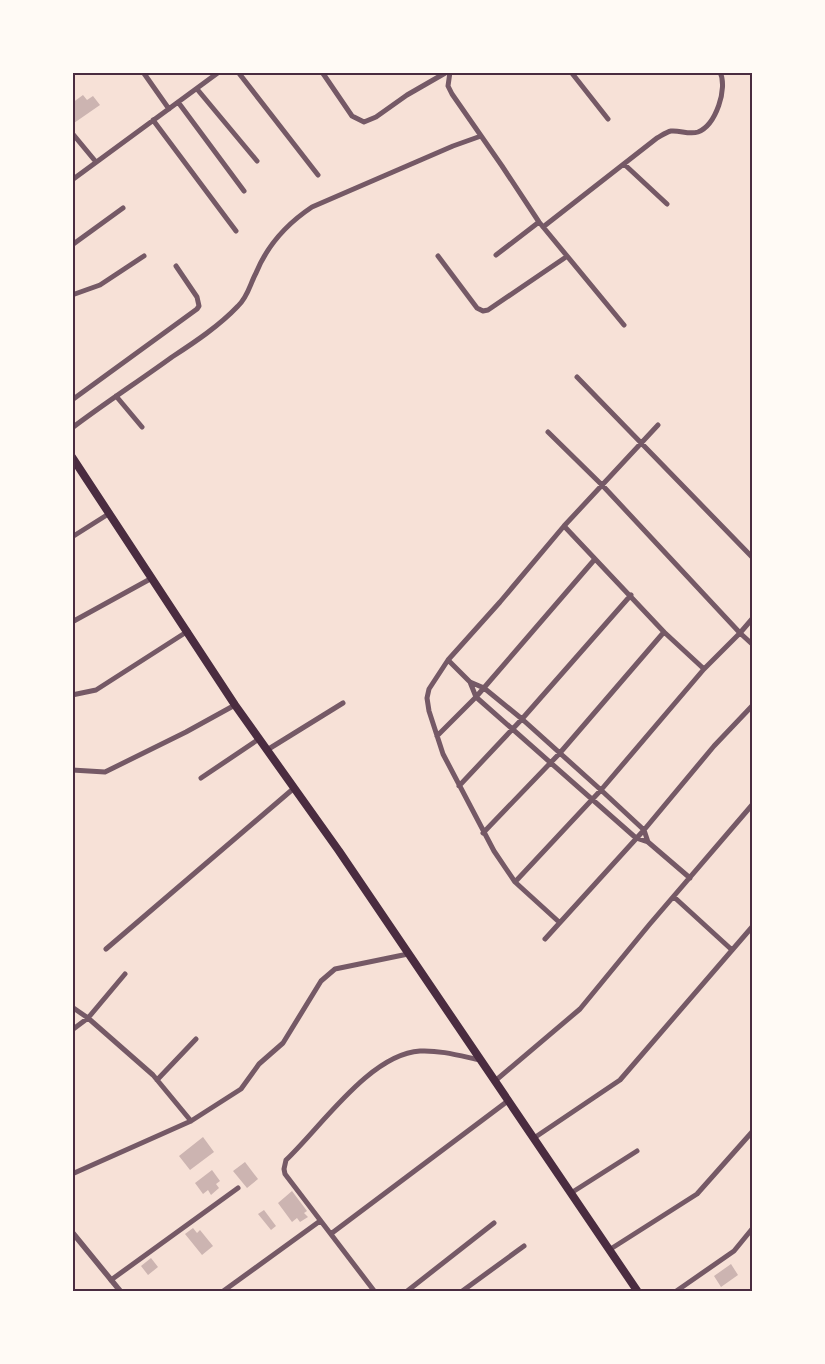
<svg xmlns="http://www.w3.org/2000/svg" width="825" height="1364" viewBox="0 0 825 1364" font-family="'Fira Sans',sans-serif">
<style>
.building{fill:#ccb4b1}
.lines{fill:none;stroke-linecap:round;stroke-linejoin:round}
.minor{stroke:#755966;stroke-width:5}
.tertiary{stroke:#755966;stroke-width:5.5}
.primary{stroke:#4a2c40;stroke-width:8}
.neatline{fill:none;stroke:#4a2c40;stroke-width:2}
</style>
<rect width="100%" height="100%" fill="#f7e1d7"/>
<path class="building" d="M83,95L87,100L93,96L100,105L74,123L72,103Z
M203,1137L214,1152L190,1170L179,1156Z
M245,1162L258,1179L247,1188L233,1171Z
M212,1170L220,1181L216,1184L219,1188L211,1195L208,1190L203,1194L195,1183Z
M292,1191L307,1211L304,1213L308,1217L300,1222L297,1218L292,1222L278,1203Z
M264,1210L276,1226L271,1230L258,1214Z
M193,1228L197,1233L200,1230L213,1246L202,1255L185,1234Z
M151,1258L158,1267L148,1275L141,1266Z
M731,1264L738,1275L721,1287L714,1276Z"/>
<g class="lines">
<path class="minor" d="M143,72L169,109
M238,72L318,175
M322,72L352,116L364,122L376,117L407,95L447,72
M450,72L448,86L452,94L502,166L539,222L624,325
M571,72L608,119
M197,89L257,161
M178,102L244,191
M153,120L236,231
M72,133L96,162
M624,164L667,204
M72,180L219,72
M543,227L657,138C661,136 666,132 671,131C680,130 689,135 698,132C716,125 728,88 720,72
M72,245L123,208
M496,255L539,222
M438,256L477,308L483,311L488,310L566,257
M72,295L100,285L144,256
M577,377L752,557
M116,396L142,427
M72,400L197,309L199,306L197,297L176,266
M72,428C105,403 139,381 172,357C195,342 219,326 238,306C248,297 250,284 256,273C267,246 288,223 312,207L453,146L481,136
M548,432L603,486L740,633L752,644
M564,526L664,632L704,669
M72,537L110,513
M72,622L152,578
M448,660L470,682L484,688L522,719L601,790L644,830L648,842
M470,682L476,697L636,838L648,842L690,878
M72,695L96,690L188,631
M437,736L476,697L595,559
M267,750L343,703
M72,770L105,772L186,732L235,705
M201,778L259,739
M459,786L522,719L631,595
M483,833L559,754L664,632
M515,882L601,790L704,669L740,633L752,619
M674,897L732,950
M559,922L515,882L494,851L443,754L429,711L427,698L429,689L448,660L500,602L564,526L658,425
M545,939L644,830L714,746L752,706
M106,949L293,789
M72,1007L88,1018L125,974
M72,1030L88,1018L153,1075L191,1121
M157,1080L196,1039
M495,1081L580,1009L649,925L752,805
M534,1138L620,1080L752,927
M72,1174L191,1121L241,1089L259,1064L283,1043L321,981L335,969L408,954
M571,1193L637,1151
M332,1233L509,1100
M609,1250L697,1194L752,1132
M111,1280L238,1188
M222,1292L320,1221
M375,1292L285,1174L284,1169L286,1160C321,1127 370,1054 420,1051C440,1050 461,1056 480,1060
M406,1292L494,1223
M461,1292L524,1246
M675,1292L734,1251L752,1229"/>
<path class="tertiary" d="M72,1232L121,1292"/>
<path class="primary" d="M72,457L235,705L339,851L638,1292"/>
</g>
<rect width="825" height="1364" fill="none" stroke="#fffaf5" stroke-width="148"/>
<rect x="74" y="74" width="677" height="1216" class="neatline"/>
</svg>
